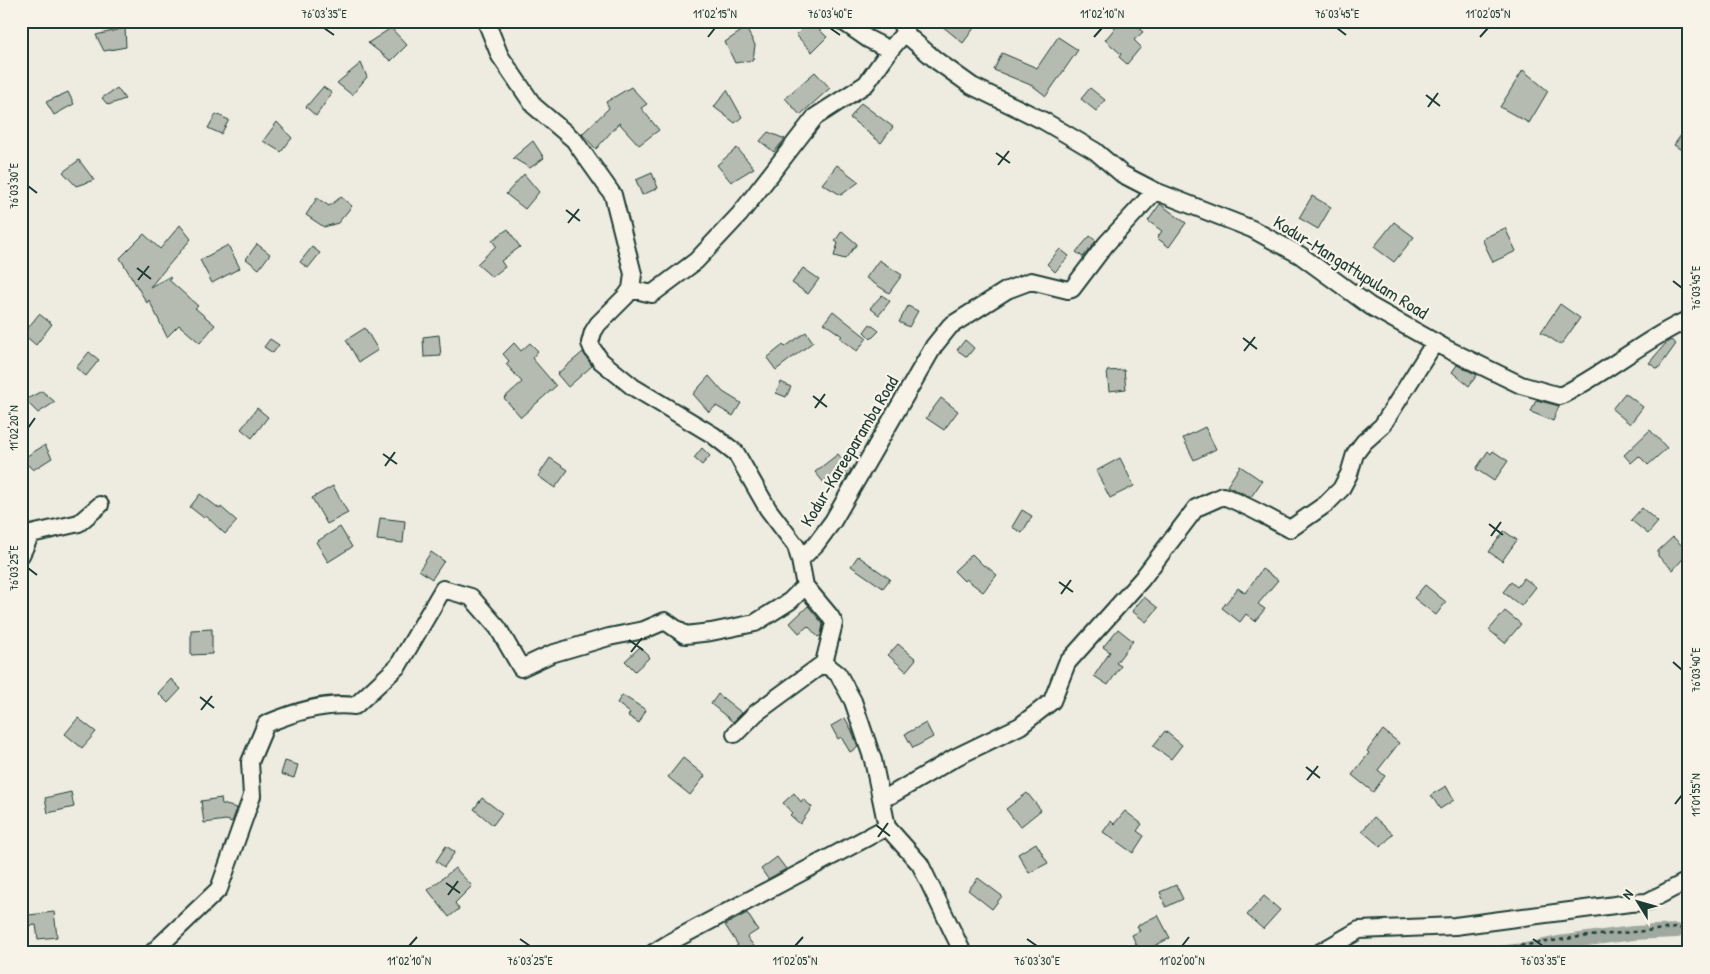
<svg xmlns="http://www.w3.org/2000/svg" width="1710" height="974" viewBox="0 0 1710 974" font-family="'Patrick Hand',sans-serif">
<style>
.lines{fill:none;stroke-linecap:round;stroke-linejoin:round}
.canal{stroke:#9fa99f;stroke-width:14}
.building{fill:#b5bbb0;stroke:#1f3d34}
.minor-casing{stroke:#1f3d34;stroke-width:20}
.path{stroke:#1f3d34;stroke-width:2.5;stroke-dasharray:4 4;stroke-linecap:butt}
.minor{stroke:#f7f3e8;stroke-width:16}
.ticks{fill:none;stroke:#1f3d34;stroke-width:2}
.labels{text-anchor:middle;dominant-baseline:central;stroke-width:4.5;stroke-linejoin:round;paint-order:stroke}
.street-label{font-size:18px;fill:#1f3d34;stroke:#f7f3e8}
.neatline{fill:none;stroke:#1f3d34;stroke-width:2}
.ticks-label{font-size:12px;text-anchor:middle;fill:#1f3d34}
</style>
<rect width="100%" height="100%" fill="#eeece1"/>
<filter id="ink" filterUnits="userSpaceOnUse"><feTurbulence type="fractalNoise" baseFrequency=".02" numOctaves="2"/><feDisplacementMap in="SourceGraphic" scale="10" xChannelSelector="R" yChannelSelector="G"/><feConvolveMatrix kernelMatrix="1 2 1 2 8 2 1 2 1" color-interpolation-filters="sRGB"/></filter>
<g filter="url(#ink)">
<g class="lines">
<path class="canal" d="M1497,953L1525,950L1558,943L1633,933L1677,931"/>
</g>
<path class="building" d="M810,21L827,37L812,52L796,35Z
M936,21H964L974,28L963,43Z
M1121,21H1132L1143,32L1134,40L1141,47L1127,64L1119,57L1121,54L1105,40Z
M125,28L126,47L104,51L96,35Z
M391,28L407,45L391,61L368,43Z
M746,28L755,45L753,60L735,63L725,42Z
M1058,37L1078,50L1046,96L1033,86L994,70L1002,53L1037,68Z
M361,63L367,77L352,95L337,83Z
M1523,70L1548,91L1529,123L1500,107Z
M815,72L830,88L800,115L785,98Z
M323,87L332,93L316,116L306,107Z
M631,87L647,104L641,108L659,130L639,145L619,123L596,149L582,134L609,108L606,102Z
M117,88L125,99L108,105L102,98Z
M1090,88L1105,100L1096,111L1081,99Z
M727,90L742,117L735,123L714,107Z
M68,92L74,104L54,115L46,102Z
M861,103L893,127L881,143L850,118Z
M216,114L229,120L221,134L208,128Z
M277,122L292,138L281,152L263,141Z
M1689,124V155L1674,145Z
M768,132L785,139L774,152L760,141Z
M533,141L544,158L530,168L513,158Z
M737,148L754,168L731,182L717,165Z
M79,160L94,180L76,186L63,172Z
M837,165L859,182L841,195L822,184Z
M652,173L658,188L642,195L636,180Z
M524,174L539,192L525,209L506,194Z
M1312,196L1331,207L1318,229L1299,218Z
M341,197L352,206L338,223L324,227L306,215L317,198L329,206Z
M1160,204L1186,223L1169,247L1157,238L1162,231L1148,221Z
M1394,222L1414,237L1394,262L1374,247Z
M180,225L191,239L150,287L169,277L171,278L169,280L198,306L195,308L215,325L200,343L179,325L167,337L149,300L147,303L120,258L144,234L160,249Z
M1505,228L1516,251L1493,262L1482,239Z
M508,229L520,247L501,261L505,267L492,277L477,264L496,246L492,240Z
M842,231L857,244L845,259L834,256L838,243L835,241Z
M1090,236L1096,241L1083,257L1076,252Z
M257,244L270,254L259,269L246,259Z
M228,245L240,268L212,283L200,260Z
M312,247L320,253L308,268L300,262Z
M1060,249L1069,256L1055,272L1047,264Z
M879,260L902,275L889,293L866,278Z
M803,268L819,279L808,294L792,283Z
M882,295L890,301L879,315L870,308Z
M1560,304L1580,318L1561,345L1541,332Z
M908,306L918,311L909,327L899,322Z
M833,311L867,338L857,351L840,338L842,336L824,323Z
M39,314L52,324L36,345L23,334Z
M870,324L879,331L871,339L864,332Z
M365,328L378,350L359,362L346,340Z
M806,332L813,342L776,370L767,358L783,345L785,347Z
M439,335L441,356L424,357L423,337Z
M270,339L279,345L273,353L264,347Z
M965,340L974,348L967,357L957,350Z
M1671,340L1676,344L1658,369L1649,363L1666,343Z
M514,343L521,351L530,343L538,351L532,358L556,386L521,417L504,398L522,382L506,364L509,361L503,354Z
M89,352L99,360L86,376L76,368Z
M583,352L592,366L568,387L557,374Z
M1457,365L1477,375L1469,386L1452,372Z
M1124,370L1126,389L1109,391L1107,371Z
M709,376L723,392L741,403L733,416L716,406L709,412L693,394Z
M781,382L791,387L786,397L776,393Z
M42,391L55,402L38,413L25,400Z
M1625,393L1643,407L1630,424L1612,409Z
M941,398L958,411L944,430L926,418Z
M1536,400L1559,406L1553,421L1531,412Z
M257,408L268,417L252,438L241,429Z
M1205,427L1216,449L1194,460L1183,438Z
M1650,430L1667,448L1648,465L1639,456L1631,463L1624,455Z
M45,445L52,458L33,470L22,459Z
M702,448L710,456L702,465L694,458Z
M1488,451L1491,454L1493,451L1508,461L1494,481L1476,469Z
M838,454L851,470L847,476L830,490L815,472Z
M550,458L568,470L555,488L538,476Z
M1120,458L1134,486L1110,498L1096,471Z
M1240,466L1262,481L1251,497L1227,486Z
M333,486L348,513L327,524L312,498Z
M200,494L220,509L221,507L237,521L225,534L206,516L204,518L190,507Z
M1642,508L1658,522L1648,534L1631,520Z
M1022,510L1032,516L1022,533L1012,527Z
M380,518L405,521L403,543L377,540Z
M340,527L352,547L328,562L316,542Z
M1504,531L1517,540L1502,561L1489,552Z
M1673,537L1689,552L1673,570L1658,556V551Z
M431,552L444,561L432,579L419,570Z
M972,554L984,566L985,565L997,575L983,592L966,579L964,581L954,571Z
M858,556L890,579L883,588L851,566Z
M1262,569L1278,580L1258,604L1265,609L1255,621L1246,614L1240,622L1222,608L1238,588L1245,593Z
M1524,578L1536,587L1521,606L1503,592L1511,582L1517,587Z
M1425,585L1446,602L1436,615L1414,598Z
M1144,597L1158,608L1146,622L1132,611Z
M808,606L823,624L821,635L818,637L808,626L799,633L790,623Z
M1505,611L1521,624L1505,643L1489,630Z
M212,629V654L191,655V630Z
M1118,629L1133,641L1116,663L1121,666L1108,685L1094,676L1110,652L1103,647Z
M898,644L916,659L906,671L888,655Z
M640,647L650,657L635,671L625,661Z
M171,679L181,689L168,703L158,693Z
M718,694L742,713L733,722L711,704Z
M622,695L646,710L639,723L628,716L630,713L617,703Z
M78,718L96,732L82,748L65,734Z
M845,718L852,731L858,747L850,752L841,737L838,739L831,726Z
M926,723L933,737L913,748L905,734Z
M1383,730L1399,743L1378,770L1385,776L1373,792L1352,775L1369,753L1367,751Z
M1165,731L1182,745L1171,759L1153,746Z
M683,758L705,776L690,795L668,777Z
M285,761L298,765L294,778L281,774Z
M1446,786L1454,800L1440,809L1431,795Z
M71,792L74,807L48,813L45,798Z
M794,793L801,802L803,799L812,807L800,824L790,815L792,813L783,803Z
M1027,793L1041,810L1020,827L1006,809Z
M221,798L222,804L237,808L232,822L226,820L204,823L201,801Z
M482,798L502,813L493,825L474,809Z
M1125,811L1142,824L1137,831L1144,836L1133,853L1103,832L1111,821L1114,824Z
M1374,817L1393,834L1381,847L1362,831Z
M1036,843L1048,863L1029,873L1018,854Z
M446,846L455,852L444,867L436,861Z
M777,857L786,869L768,879L761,869Z
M455,868L472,886L455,903L459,909L449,917L428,890Z
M978,878L1002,896L992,909L968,890Z
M1176,885L1183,899L1166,907L1160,892Z
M1264,896L1280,910L1263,929L1247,915Z
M54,912L57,937L38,939L36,925L21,927V916Z
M747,913L758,930L747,937L759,953H727L738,945L725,925Z
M1158,915L1170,938L1140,953L1132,935L1140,931L1137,926Z"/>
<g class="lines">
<defs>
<path id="minor" d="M486,21L500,56L534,106L574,140L613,195L633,274L631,289L626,296L598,324L593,332L590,343L593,350L601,361L633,387L713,435L736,453L768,509L796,546L800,560L816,544L833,521L934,346L950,326L1007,290L1031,281L1068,290L1072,289L1106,244L1155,191
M842,21L868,39L890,50L906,31
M899,21L909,37L937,61L972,86L1044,121L1095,151L1122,174L1155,191L1252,229L1300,255L1370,306L1447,349L1521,385L1560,396C1605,374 1643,340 1689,319
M631,289L652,294L696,261L740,214L815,117L866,84L890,50
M21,555L31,534L79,523L100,505
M805,586L830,616L834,623L824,663L838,674L853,701L873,760L881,798L891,795L956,757L1020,726L1052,701L1067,663L1142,579L1196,508L1223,496C1247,505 1268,518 1290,529L1326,504L1341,489L1349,474L1355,454L1364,442L1382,426L1435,342
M735,734L756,713L824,663
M881,798L887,827L920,864L963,953
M152,953L219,889L252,796L250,762L266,724C294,712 325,702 355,706L398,666L443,589L471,597L498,628L521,668L551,654L609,637L644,630L665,621L685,635L711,632L755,623L790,601L805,586L800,560
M653,953L674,940L887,827
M1319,953L1359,930L1455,926L1630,903L1647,902L1689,880"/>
</defs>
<use href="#minor" class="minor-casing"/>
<path class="path" d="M1473,953L1579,937L1676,928L1689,929"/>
<use href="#minor" class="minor"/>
</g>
</g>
<path class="ticks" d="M324,28L334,35M830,28L840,35M1337,28L1346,35M708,37L715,28M1094,37L1102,28M1480,37L1488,28M1426,95L1440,106M1428,107L1438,93M996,153L1010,163M998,165L1009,151M28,186L37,193M566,210L580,221M568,223L579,209M137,268L151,279M138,280L149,266M1673,281L1682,288M1243,338L1257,349M1244,351L1255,337M813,396L827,407M815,408L825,394M28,428L35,418M383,454L397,464M385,466L395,452M1489,524L1503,535M1491,536L1501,522M28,568L37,575M1059,582L1073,592M1061,594L1071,580M629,640L643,650M631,652L642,638M1673,662L1682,670M200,697L214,708M201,710L212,696M1306,767L1320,778M1307,780L1318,766M1675,804L1682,795M876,825L890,836M878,837L888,823M446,883L460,893M448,895L458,881M520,939L530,946M1027,939L1037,946M1533,939L1543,946M409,946L417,937M795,946L803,937M1182,946L1189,937"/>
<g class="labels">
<g class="street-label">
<text transform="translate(1351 267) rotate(32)">Kodur-Mangattupulam Road</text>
<text transform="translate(849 451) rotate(-59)">Kodur-Kareeparamba Road</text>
</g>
</g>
<rect width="1710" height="974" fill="none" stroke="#f7f3e8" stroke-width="55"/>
<g transform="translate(1638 902) rotate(307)" stroke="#f7f3e8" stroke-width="4" paint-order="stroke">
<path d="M0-4L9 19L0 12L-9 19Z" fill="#1f3d34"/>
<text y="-8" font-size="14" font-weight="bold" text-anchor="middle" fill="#1f3d34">N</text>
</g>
<rect x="28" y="28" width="1654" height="918" class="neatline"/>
<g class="ticks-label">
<text x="324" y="18">76°03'35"E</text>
<text x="715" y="18">11°02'15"N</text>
<text x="830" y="18">76°03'40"E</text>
<text x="1102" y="18">11°02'10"N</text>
<text x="1337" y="18">76°03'45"E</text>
<text x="1488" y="18">11°02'05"N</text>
<text transform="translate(14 186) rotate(-90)" y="4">76°03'30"E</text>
<text transform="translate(1696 288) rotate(-90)" y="4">76°03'45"E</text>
<text transform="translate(14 428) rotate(-90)" y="4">11°02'20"N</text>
<text transform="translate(14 568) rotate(-90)" y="4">76°03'25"E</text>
<text transform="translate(1696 670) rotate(-90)" y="4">76°03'40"E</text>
<text transform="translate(1696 795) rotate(-90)" y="4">11°01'55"N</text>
<text x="409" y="965">11°02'10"N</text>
<text x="530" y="965">76°03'25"E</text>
<text x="795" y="965">11°02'05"N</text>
<text x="1037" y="965">76°03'30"E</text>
<text x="1182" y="965">11°02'00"N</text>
<text x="1543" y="965">76°03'35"E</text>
</g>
</svg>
